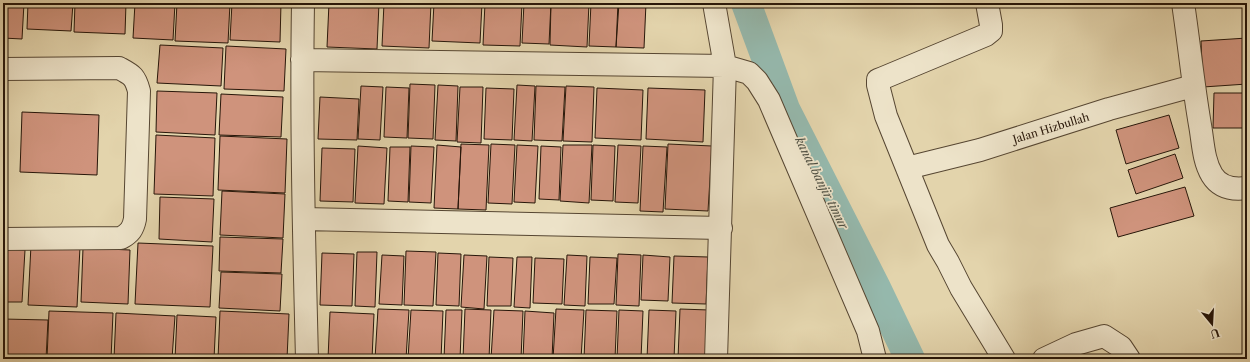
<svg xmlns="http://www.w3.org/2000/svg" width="1250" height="362" viewBox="0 0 1250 362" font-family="'Libre Caslon Text',serif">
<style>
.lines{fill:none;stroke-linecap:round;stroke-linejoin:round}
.canal{stroke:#95b8ac;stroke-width:30}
.building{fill:#cf937c;stroke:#271609}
.minor-casing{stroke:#564632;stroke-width:24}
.minor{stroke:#ede3c9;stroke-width:22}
.labels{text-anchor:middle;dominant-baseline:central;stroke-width:3.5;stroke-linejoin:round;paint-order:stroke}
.street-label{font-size:11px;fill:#271609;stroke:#ede3c9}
.water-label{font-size:12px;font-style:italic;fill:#4e4f42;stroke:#ede3c9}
</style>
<rect width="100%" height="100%" fill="#e3d4ac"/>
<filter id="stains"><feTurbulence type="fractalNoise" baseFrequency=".005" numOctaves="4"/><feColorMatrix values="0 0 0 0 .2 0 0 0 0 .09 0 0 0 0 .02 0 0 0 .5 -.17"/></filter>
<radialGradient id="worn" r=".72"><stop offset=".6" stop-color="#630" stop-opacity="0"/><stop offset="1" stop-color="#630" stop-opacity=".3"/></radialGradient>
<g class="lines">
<path class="canal" d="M746,3L785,109L875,286L910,359"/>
</g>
<path class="building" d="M3,3H24L22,39L3,38Z
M28,3H73L71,31L27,29Z
M75,3H126L125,34L74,32Z
M135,3H175L173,40L133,38Z
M177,3H230L228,43L175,41Z
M232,3H281L280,42L230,40Z
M329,3H379L377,49L327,47Z
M384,3H431L429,48L382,46Z
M434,3H482L480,43L432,41Z
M485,3H522L520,46L483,45Z
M524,3H551L549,44L522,43Z
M551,3H589L587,47L550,45Z
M591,3H618L616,47L589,46Z
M619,3H646L644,48L616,47Z
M1247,38V84L1203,87L1201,41Z
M160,45L223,48L221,86L157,83Z
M226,46L286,49L284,91L224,89Z
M410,84L435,85L433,139L408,138Z
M438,85L458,86L456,141L435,140Z
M517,85L535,86L532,141L514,140Z
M361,86L383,87L380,140L358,139Z
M536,86L565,87L562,141L534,140Z
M566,86L594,87L592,142L563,141Z
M386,87L409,88L407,138L384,137Z
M460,87H483L481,143L457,142Z
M486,88L514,89L512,140L484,139Z
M597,88L643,90L641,140L595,138Z
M648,88L705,90L703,142L646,139Z
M157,91L217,93L215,135L156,132Z
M1214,93H1247V128H1213Z
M221,94L283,97L281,137L219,135Z
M320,97L359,99L357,140L318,139Z
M22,112L99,115L97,175L20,172Z
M1169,115L1179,148L1126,164L1116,130Z
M156,135L215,138L213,196L154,194Z
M220,136L287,139L285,193L218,190Z
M461,144L489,145L486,210L458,209Z
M491,144L515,145L512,204L488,203Z
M668,144L712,146L708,211L665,209Z
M437,145L461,147L458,209L434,208Z
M517,145L538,146L535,203L514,202Z
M563,145H592L589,203L560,201Z
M593,145L615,146L613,201L591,200Z
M618,145L641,146L638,203L615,202Z
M358,146L387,148L384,204L355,203Z
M411,146L434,147L431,203L409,202Z
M541,146L561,147L559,200L539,199Z
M643,146L667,147L663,212L640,211Z
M390,147H410L408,202L388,201Z
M322,148L355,149L353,202L320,201Z
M1175,154L1183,178L1136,194L1128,170Z
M1185,187L1194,216L1118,237L1110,208Z
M222,191L285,194L283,238L220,235Z
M160,197L214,199L212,242L159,239Z
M220,237L283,239L281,273L219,271Z
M138,243L213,246L210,307L135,304Z
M31,245L80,247L77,307L28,305Z
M83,248L130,250L128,304L81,302Z
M3,249L25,250L22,302H3Z
M406,251L436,252L433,306L404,305Z
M357,252H377L375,307L355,306Z
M322,253L354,254L352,306L320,305Z
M438,253L461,254L459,306L436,305Z
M618,254L641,255L639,306L616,305Z
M382,255L404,256L402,305L379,304Z
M464,255L487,256L484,309L461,307Z
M567,255L587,256L585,306L564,305Z
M643,255L670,257L668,301L641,300Z
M674,256L708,257L706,304L672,303Z
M489,257L513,258L511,306H487Z
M517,257H532L530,308L514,307Z
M590,257L617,258L614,304H588Z
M535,258L564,259L562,304L533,303Z
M221,272L282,274L280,311L219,308Z
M378,309L409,310L406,359H375Z
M465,309L491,310L489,359H463Z
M556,309L584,310L581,359H553Z
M680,309L709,310L707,359H678Z
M411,310L443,311L441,359H408Z
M446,310H462L460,359H444Z
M494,310L523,311L521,359H491Z
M586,310L617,311L615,359H584Z
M619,310L643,311L641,359H617Z
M649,310L676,311L674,359H647Z
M49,311L113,313L111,359H47Z
M220,311L289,314L287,359H218Z
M525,311L554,313L552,359H523Z
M330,312L374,314L372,359H328Z
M116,313L175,316L172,359H114Z
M177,315L216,317L214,359H175Z
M3,319L48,320L46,359H3Z"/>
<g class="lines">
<defs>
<path id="minor" d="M303,3C301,122 304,240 307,359
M714,3L725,66L749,73L757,81L769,100L868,331L875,359
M987,3L991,25V31L986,35L883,78L878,80V85L886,116L938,245L948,262L961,288L1004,359
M1183,3C1189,43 1193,84 1200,125C1203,141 1203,160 1212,175C1220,188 1233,190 1247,188
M302,60L725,66L716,359
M3,69L119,68C132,75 135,76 139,91L135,219C133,229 130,233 121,238L3,239
M907,168L980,150L1109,109L1193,86
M304,219L721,228
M1044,359L1076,344L1104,336L1121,347L1129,359"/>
</defs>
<use href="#minor" class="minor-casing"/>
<use href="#minor" class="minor"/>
</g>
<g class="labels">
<g class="street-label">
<text transform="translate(1051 128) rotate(-17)">Jalan Hizbullah</text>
</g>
<g class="water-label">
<text transform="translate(822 183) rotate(63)">kanal banjir timur</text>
</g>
</g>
<rect width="1250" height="362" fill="none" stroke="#e3d4ac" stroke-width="16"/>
<rect x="4" y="4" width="1242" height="354" fill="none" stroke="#271609" stroke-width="2"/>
<rect x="8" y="8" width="1234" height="346" fill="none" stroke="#271609"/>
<g transform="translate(1212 324) rotate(162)" stroke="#ede3c9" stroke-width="3" paint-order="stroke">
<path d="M0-3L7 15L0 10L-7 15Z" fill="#271609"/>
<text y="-6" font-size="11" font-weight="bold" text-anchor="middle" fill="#271609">U</text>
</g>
<rect width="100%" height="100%" filter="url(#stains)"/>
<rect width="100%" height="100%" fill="url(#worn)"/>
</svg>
